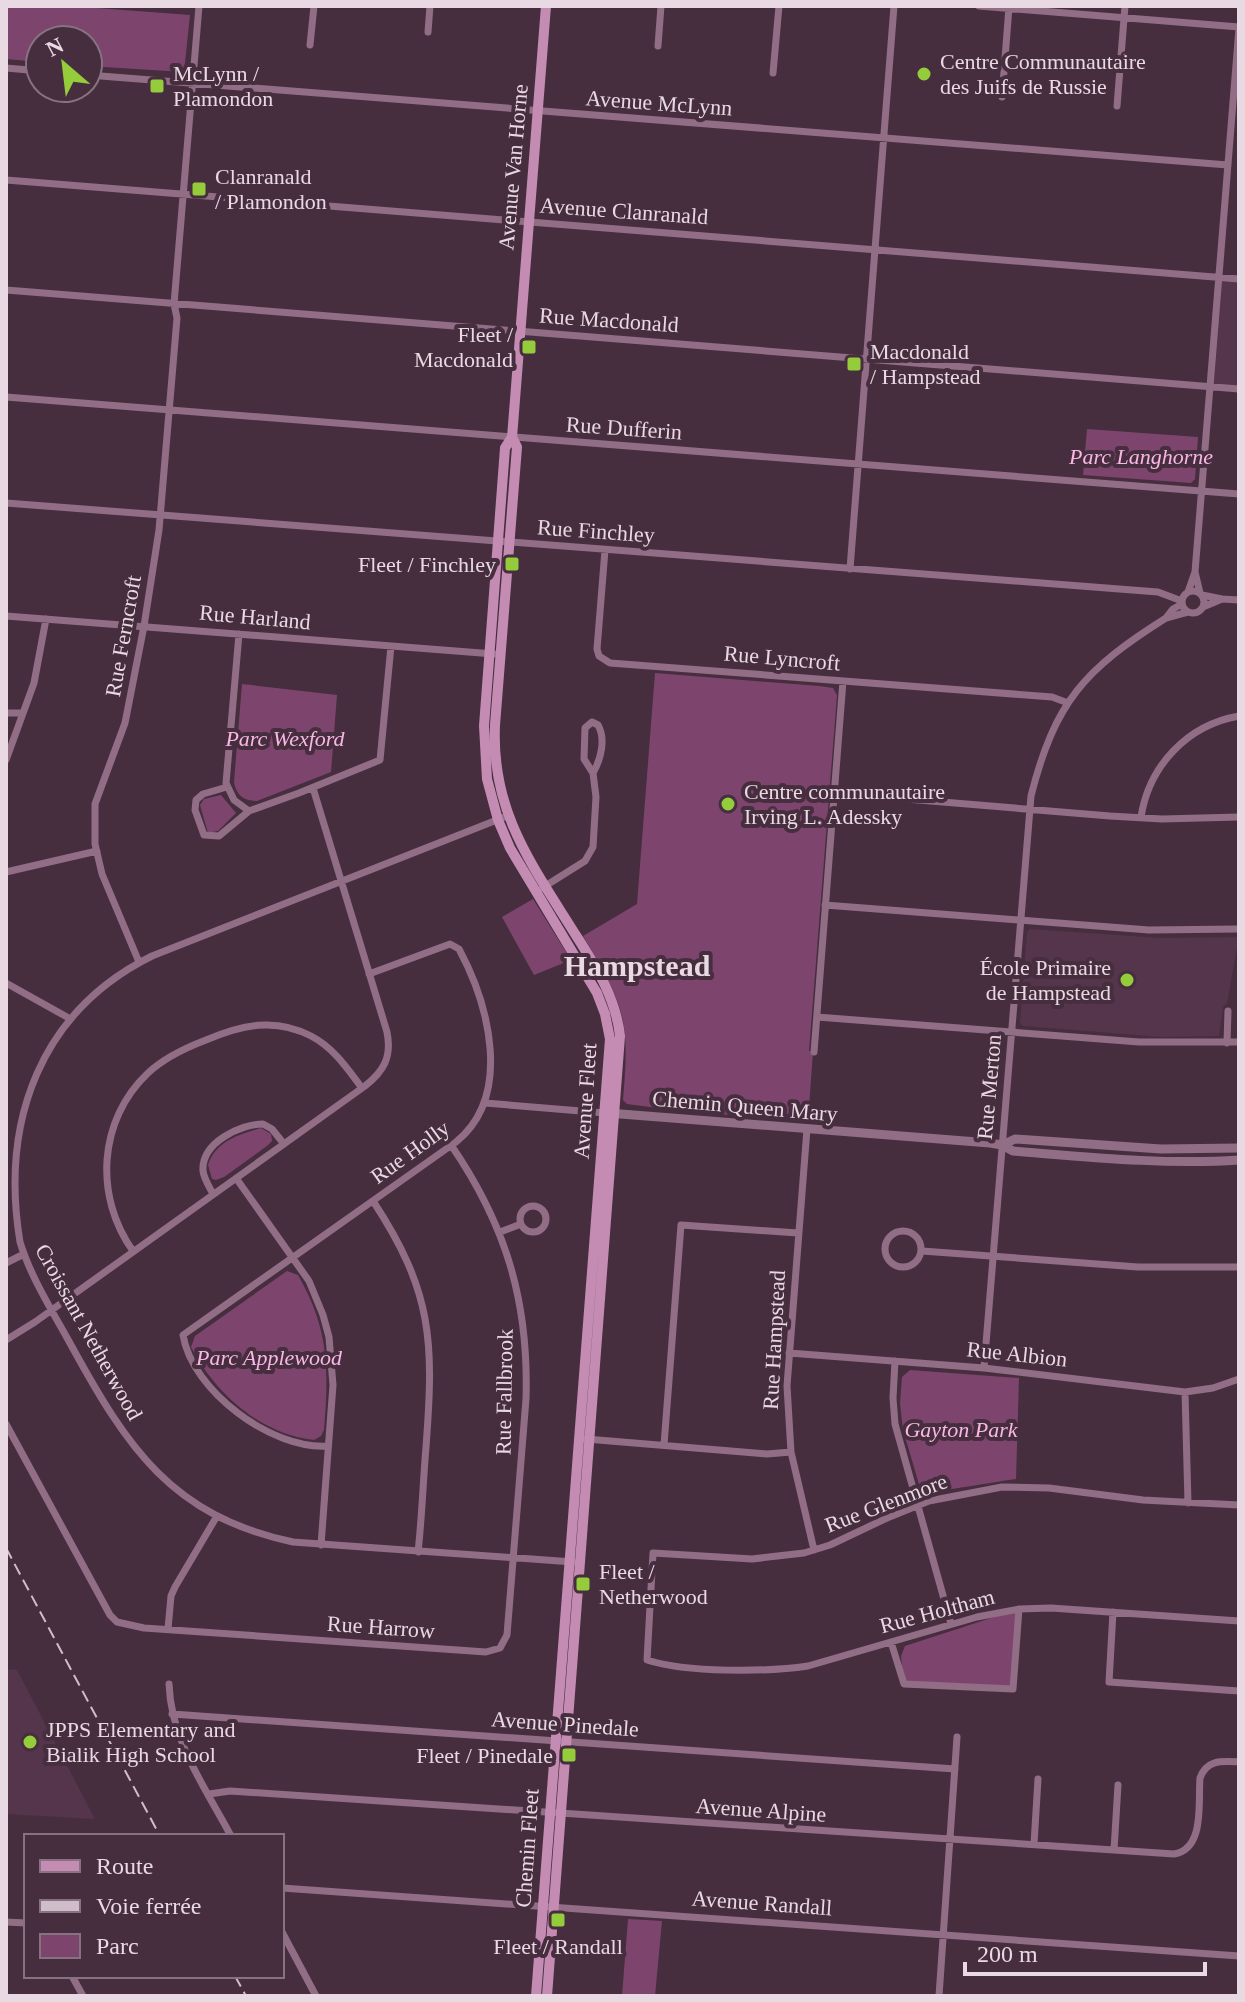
<svg xmlns="http://www.w3.org/2000/svg" width="1245" height="2002" viewBox="0 0 1245 2002" font-family="'Times New Roman',serif">
<style>
.built{fill:#54354b}
.green{fill:#7d456d}
.lines{fill:none;stroke-linecap:round;stroke-linejoin:round}
.minor{stroke:#926e86;stroke-width:7}
.tertiary{stroke:#926e86;stroke-width:9}
.secondary{stroke:#c48cb3;stroke-width:10}
.rail{stroke:#cfbec9;stroke-width:2;stroke-dasharray:12 6;stroke-linecap:butt}
.poi-dot{fill:#95cc3b;stroke:#462e3f;stroke-width:3}
.labels{text-anchor:middle;dominant-baseline:central;stroke-width:8;stroke-linejoin:round;paint-order:stroke}
.poi-label{font-size:22px;fill:#e9d9e3;stroke:#462e3f;text-anchor:start}
.street-label{font-size:22px;fill:#e9d9e3;stroke:#462e3f}
.park-label{font-size:22px;font-style:italic;fill:#f8b7e4;stroke:#462e3f}
.district-label{font-size:30px;font-weight:bold;fill:#e9d9e3;stroke:#462e3f}
</style>
<rect width="100%" height="100%" fill="#462e3f"/>
<path class="built" d="M1219,277L1239,279V389L1209,386Z
M1030,929L1160,938L1239,937L1227,1003L1223,1007L1219,1036L1162,1037L1023,1026L1020,1023L1027,932Z
M6,1669L17,1670L95,1819L6,1814Z"/>
<path class="green" d="M6,6H70L190,15L184,72L88,66V40H40V62L6,59Z
M1087,429L1198,437L1195,479L1191,483L1083,475Z
M655,673L819,686L833,688L837,695L809,1051L813,1052L808,1121L680,1111L627,1104L623,1100C630,1020 625,1005 583,936L637,904Z
M242,684L337,695L331,772L257,801C244,801 236,795 234,782Z
M221,795L236,813L218,831L208,833L200,805L204,799Z
M533,899L571,960L534,975L502,917Z
M261,1128L271,1134L272,1141L267,1146L224,1177L216,1180L212,1179L208,1165C216,1141 238,1135 261,1128Z
M287,1271L298,1275C329,1329 329,1369 324,1430L321,1436L314,1440C260,1434 215,1393 191,1347L195,1336Z
M910,1370L1019,1378L1016,1479C998,1481 931,1494 921,1491L903,1430L900,1403L902,1377Z
M1019,1609L1013,1689L904,1684L901,1656L905,1646Z
M628,1919L662,1921L655,1996H622Z"/>
<g class="lines">
<path class="minor" d="M979,6L1239,27
M428,32L430,6
M310,45L314,6
M658,46L661,6
M6,68L40,71
M773,73L779,6
M88,75L1228,165
M1002,97L1009,7
M1117,106L1125,6
M6,180L1239,279
M6,290L1239,389
M6,397L1239,494
M6,503L1158,592L1182,601
M605,550L597,649L599,656L610,663L1052,697L1068,703
M850,569L894,6
M1195,572L1239,28
M1182 602a11 11 0 1 1 22 0a11 11 0 1 1-22 0Z
M1188,592L1195,572L1200,593
M1202,595L1222,599L1203,607
M1222,599L1239,600
M1182,604L1173,609L1166,618L1188,612
M6,616L494,654
M239,634L226,783L234,800L249,811L299,793L380,760L391,646
M6,713H23
M6,760L34,683L46,619
M227,787L203,794L196,800L195,810L204,835L219,836L249,811
M834,793L1110,816L1162,819L1239,817
M507,816L152,956C41,1011 0,1120 20,1242C31,1278 53,1312 71,1345C127,1447 171,1516 293,1542L573,1562
M1141,817C1149,766 1187,725 1239,716
M6,872L97,851
M542,888L585,861L593,847L596,797L593,773L584,759L585,728L592,722L598,725C606,739 601,759 593,773
M825,905L1149,930L1239,929
M139,962L102,874L95,844V804L125,723L144,626L159,530L177,318L174,304L199,6
M6,983L67,1017
M817,1017L1139,1042H1239
M1227,1043L1228,1011
M814,1052L843,681
M485,1103L605,1113
M807,1129L787,1386L791,1452L814,1550
M236,1178L309,1281L323,1315L329,1337L333,1385L321,1545
M213,1194C209,1186 204,1179 203,1171C201,1143 240,1124 263,1124L272,1129L284,1144
M373,1201C433,1292 434,1342 426,1447C423,1482 422,1517 418,1552
M520 1219a13 13 0 1 1 26 0a13 13 0 1 1-26 0Z
M885 1249a18 18 0 1 1 36 0a18 18 0 1 1-36 0Z
M500,1232L521,1224
M133,1251C94,1197 98,1120 148,1073C164,1058 185,1048 206,1040C241,1025 275,1017 311,1036C334,1048 347,1068 362,1088
M922,1251L1138,1267H1239
M6,1263L24,1254
M6,1340L35,1322L365,1086C384,1071 392,1057 387,1032L313,788
M789,1353L984,1368L1185,1392L1213,1388L1239,1379
M895,1361L893,1398L895,1424L951,1624
M984,1368L1031,796C1055,701 1085,669 1166,618
M1185,1392L1188,1503
M6,1424L110,1615L117,1622L144,1628L486,1652L500,1648L507,1635L526,1399C529,1302 506,1225 451,1145
M586,1439L767,1454L791,1452
M664,1445L681,1225L798,1233
M328,1446C272,1450 192,1391 183,1335L456,1142C513,1096 489,1005 459,949L450,944L369,974
M1239,1505L1143,1500L1049,1488L1002,1487L929,1501L887,1518L830,1545L804,1553L752,1559L653,1553L647,1660C687,1673 767,1672 808,1666L977,1617L1019,1609L1051,1608L1239,1621
M1113,1612L1109,1682L1239,1691
M168,1629L171,1596L175,1587L217,1516
M891,1642L904,1684L1013,1689L1019,1609
M169,1684C171,1741 205,1787 231,1836
M172,1714L955,1769
M209,1794L230,1791L1174,1854C1205,1849 1198,1803 1200,1778C1207,1759 1222,1761 1239,1762
M1034,1844L1038,1779
M1114,1850L1118,1785
M282,1888L1239,1956
M6,1922L26,1923
M282,1932L316,1996
M72,1976L83,1996
M939,1996L957,1737"/>
<path class="tertiary" d="M608,1113L990,1143L1002,1145L1013,1151C1088,1157 1164,1165 1239,1160
M1002,1145L1015,1139L1161,1149L1239,1148"/>
<path class="secondary" d="M546,6L513,425L512,437L517,447L495,725C491,813 533,866 577,937C597,968 616,999 620,1036L547,1996
M512,437L505,448L484,726L487,779L498,820L510,848L597,993L605,1014L610,1039L536,1996"/>
<path class="rail" d="M6,1548L160,1836
M235,1976L246,1996"/>
</g>
<g class="poi-dot">
<circle cx="924" cy="74" r="8"/>
<rect x="149" y="78" width="16" height="16" rx="4"/>
<rect x="191" y="181" width="16" height="16" rx="4"/>
<rect x="521" y="339" width="16" height="16" rx="4"/>
<rect x="846" y="356" width="16" height="16" rx="4"/>
<rect x="504" y="556" width="16" height="16" rx="4"/>
<circle cx="728" cy="804" r="8"/>
<circle cx="1127" cy="980" r="8"/>
<rect x="575" y="1576" width="16" height="16" rx="4"/>
<circle cx="30" cy="1742" r="8"/>
<rect x="561" y="1747" width="16" height="16" rx="4"/>
<rect x="550" y="1912" width="16" height="16" rx="4"/>
</g>
<g class="labels">
<g class="poi-label">
<text x="940" y="61">Centre Communautaire<tspan x="940" dy="25">des Juifs de Russie</tspan></text>
<text x="173" y="73">McLynn /<tspan x="173" dy="25">Plamondon</tspan></text>
<text x="215" y="176">Clanranald<tspan x="215" dy="25">/ Plamondon</tspan></text>
<text x="513" y="334" text-anchor="end">Fleet /<tspan x="513" dy="25">Macdonald</tspan></text>
<text x="870" y="351">Macdonald<tspan x="870" dy="25">/ Hampstead</tspan></text>
<text x="496" y="564" text-anchor="end">Fleet / Finchley</text>
<text x="744" y="791">Centre communautaire<tspan x="744" dy="25">Irving L. Adessky</tspan></text>
<text x="1111" y="967" text-anchor="end">École Primaire<tspan x="1111" dy="25">de Hampstead</tspan></text>
<text x="599" y="1571">Fleet /<tspan x="599" dy="25">Netherwood</tspan></text>
<text x="46" y="1729">JPPS Elementary and<tspan x="46" dy="25">Bialik High School</tspan></text>
<text x="553" y="1755" text-anchor="end">Fleet / Pinedale</text>
<text x="558" y="1946" text-anchor="middle">Fleet / Randall</text>
</g>
<g class="street-label">
<text transform="translate(659 103) rotate(4)">Avenue McLynn</text>
<text transform="translate(513 167) rotate(-85)">Avenue Van Horne</text>
<text transform="translate(624 211) rotate(4)">Avenue Clanranald</text>
<text transform="translate(609 320) rotate(4)">Rue Macdonald</text>
<text transform="translate(624 428) rotate(4)">Rue Dufferin</text>
<text transform="translate(596 531) rotate(4)">Rue Finchley</text>
<text transform="translate(255 617) rotate(5)">Rue Harland</text>
<text transform="translate(123 636) rotate(-80)">Rue Ferncroft</text>
<text transform="translate(782 658) rotate(5)">Rue Lyncroft</text>
<text transform="translate(989 1087) rotate(-85)">Rue Merton</text>
<text transform="translate(585 1101) rotate(-86)">Avenue Fleet</text>
<text transform="translate(745 1106) rotate(5)">Chemin Queen Mary</text>
<text transform="translate(410 1152) rotate(-36)">Rue Holly</text>
<text transform="translate(89 1332) rotate(61)">Croissant Netherwood</text>
<text transform="translate(774 1340) rotate(-87)">Rue Hampstead</text>
<text transform="translate(1017 1354) rotate(6)">Rue Albion</text>
<text transform="translate(504 1392) rotate(-89)">Rue Fallbrook</text>
<text transform="translate(886 1503) rotate(-21)">Rue Glenmore</text>
<text transform="translate(937 1611) rotate(-15)">Rue Holtham</text>
<text transform="translate(381 1627) rotate(4)">Rue Harrow</text>
<text transform="translate(565 1724) rotate(4)">Avenue Pinedale</text>
<text transform="translate(761 1810) rotate(4)">Avenue Alpine</text>
<text transform="translate(527 1848) rotate(-86)">Chemin Fleet</text>
<text transform="translate(762 1903) rotate(4)">Avenue Randall</text>
</g>
<g class="park-label">
<text x="1141" y="456">Parc Langhorne</text>
<text x="285" y="738">Parc Wexford</text>
<text x="269" y="1357">Parc Applewood</text>
<text x="961" y="1429">Gayton Park</text>
</g>
<g class="district-label">
<text x="637" y="965">Hampstead</text>
</g>
</g>
<rect width="1245" height="2002" fill="none" stroke="#e9d9e3" stroke-width="16"/>
<rect x="24" y="1834" width="260" height="144" fill="#462e3f" stroke="#877281" stroke-width="2"/>
<rect x="40" y="1860" width="40" height="12" fill="#c48cb3" stroke="#877281" stroke-width="2"/>
<text x="96" y="1874" font-size="24" fill="#e9d9e3">Route</text>
<rect x="40" y="1900" width="40" height="12" fill="#cfbec9" stroke="#877281" stroke-width="2"/>
<text x="96" y="1914" font-size="24" fill="#e9d9e3">Voie ferrée</text>
<rect x="40" y="1934" width="40" height="24" fill="#7d456d" stroke="#877281" stroke-width="2"/>
<text x="96" y="1954" font-size="24" fill="#e9d9e3">Parc</text>
<g transform="translate(64 64) rotate(332)"><circle r="38" fill="#462e3f" stroke="#877281" stroke-width="2"/>
<path d="M0-6L14 30L0 20L-14 30Z" fill="#95cc3b"/>
<text y="-12" font-size="22" font-weight="bold" text-anchor="middle" fill="#e9d9e3">N</text>
</g>
<path d="M965 1962v12h240v-12" fill="none" stroke="#e9d9e3" stroke-width="4"/>
<text x="977" y="1962" font-size="24" fill="#e9d9e3" stroke="#462e3f" stroke-width="6" paint-order="stroke">200 m</text>
</svg>
